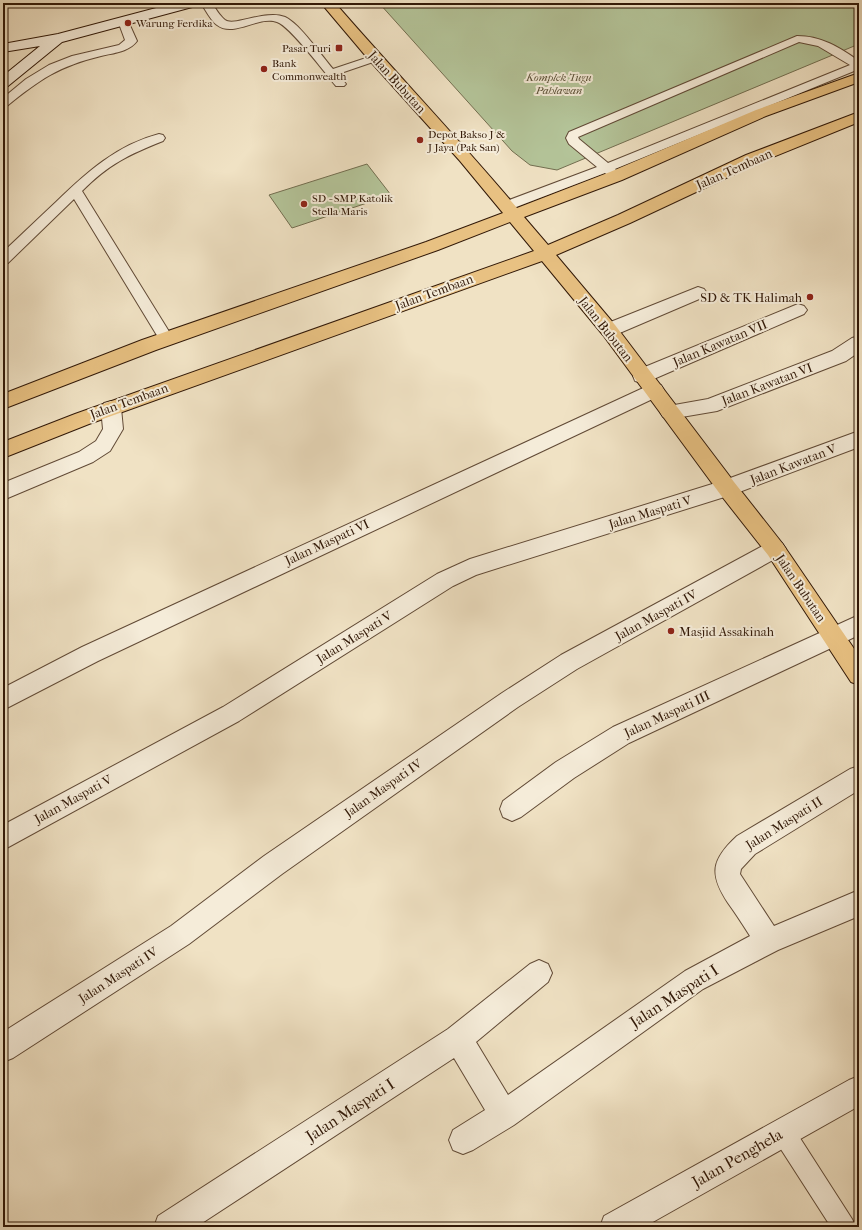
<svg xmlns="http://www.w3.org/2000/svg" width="862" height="1230" viewBox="0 0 862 1230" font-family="'IM FELL French Canon',serif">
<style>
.green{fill:#b4c499;stroke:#726e50}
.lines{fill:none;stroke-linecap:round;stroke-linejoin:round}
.lane-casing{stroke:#614a36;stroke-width:2}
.street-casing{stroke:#614a36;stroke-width:2}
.secondary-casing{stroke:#311807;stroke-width:2}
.primary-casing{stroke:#311807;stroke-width:2}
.lane{fill:#f5ecd9;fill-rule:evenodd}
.street{fill:#f5ecd9;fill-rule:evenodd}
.secondary{fill:#f5ecd9;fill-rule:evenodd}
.primary{fill:#e8c182;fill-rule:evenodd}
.poi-dot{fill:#8f2418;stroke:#f5ecd9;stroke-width:1.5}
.labels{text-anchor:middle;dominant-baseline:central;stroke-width:4;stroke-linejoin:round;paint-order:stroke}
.far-poi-label{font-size:11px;fill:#311807;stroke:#f5ecd9;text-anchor:start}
.far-park-label{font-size:11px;font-style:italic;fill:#584c33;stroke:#f5ecd9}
.street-label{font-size:13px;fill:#311807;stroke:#f5ecd9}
.poi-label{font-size:13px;fill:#311807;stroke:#f5ecd9;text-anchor:end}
.near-street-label{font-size:16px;fill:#311807;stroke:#f5ecd9}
</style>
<rect width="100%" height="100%" fill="#f0e2c4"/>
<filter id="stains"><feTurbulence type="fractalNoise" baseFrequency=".005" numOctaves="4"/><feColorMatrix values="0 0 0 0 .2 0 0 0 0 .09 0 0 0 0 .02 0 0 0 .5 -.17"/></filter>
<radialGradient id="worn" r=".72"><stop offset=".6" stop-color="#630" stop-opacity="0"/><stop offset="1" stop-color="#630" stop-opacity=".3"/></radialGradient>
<path class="green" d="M379,3H844L859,9V44L557,170L530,165L512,151Z
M367,164L391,195L292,228L269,195Z"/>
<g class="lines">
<defs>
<path id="lane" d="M201,3H212C215,8 220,16 225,20C234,27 266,9 285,17C300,24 321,55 333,69L375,55L379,56L381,58L379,60L338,74L346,84L344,86H336C325,73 290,26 277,22C259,15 234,38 217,25C211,21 205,9 201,3Z
M123,18L128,21L137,41C129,52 113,53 101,56C59,66 39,80 7,106L3,108V98L26,79L49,65L72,56L119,45L125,40L118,21Z
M797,36C821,36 839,47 859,61V69L615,169L620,174L618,177H610L605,173L511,209L506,210L501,209L500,206L501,203L597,167L569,144L566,138L569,132ZM799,42L818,46L850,65L608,163L579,139L578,137Z
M159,134L163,135L165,138L163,141C128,155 109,164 82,191L173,338L171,342L166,343L161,342L74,199L8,263L3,264V252C21,235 38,219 56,202C87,172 117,145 159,134Z
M783,1121L791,1124L852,1219L856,1227H831L775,1140L772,1132L775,1124Z"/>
<path id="street" d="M698,287L704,289L707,293L704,297L615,335L609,336L603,335L600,330L603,325Z
M798,304L804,306L807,310L804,314L649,381L642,383L635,381L633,376L635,371Z
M859,336V352L846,361L717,411L670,419L663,417L660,412L663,407L708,399L832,351L852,338Z
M654,383L661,385L664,390L661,395L98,661L3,710V688L82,647Z
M111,401L118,403L121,408L123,429L110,451L93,462L3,500V483L79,452L96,441L103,429L101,408L104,403Z
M859,431V447L734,494L476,575L453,586L239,721L3,850V825L223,707L437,574L470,559L722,481Z
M775,540L782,543L786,549L782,555L577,669L518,707L282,874L189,944L13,1058L3,1062V1032L171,926L264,856L502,693L561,655L768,543Z
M859,615V635L629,743L574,778L521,817L512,821L503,817L500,809L503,801L556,762L613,727Z
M859,766V790L755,854L741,869L740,874L774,926L859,890V916L778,950L703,989L514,1125L473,1150L463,1154L453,1150L449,1140L453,1130L485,1110L454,1058L196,1227H154L158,1216L448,1029L530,964L539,960L548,964L552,973L548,982L476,1042L508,1095L685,971L750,936C743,925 736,914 728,903C709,874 711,860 737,836L850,769Z
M859,1076V1106L644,1227H600L604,1216L849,1080Z"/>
<path id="secondary" d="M175,3H198L196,6L62,42L8,86L3,87V76L40,46L3,52V44L58,34Z"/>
<path id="primary" d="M321,3H335C395,72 458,138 517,208L610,172L756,110L859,73V82L766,116L622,180L524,217L548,245L618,215L746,155L859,112V122L758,163L630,223L556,255L615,325L734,482L782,543L859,656V685L851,682L768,555L720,494L603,335L542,261L89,424L3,458V442L75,414L534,251L510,222L438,250L156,350L3,409V394L142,340L426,242L503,213L460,161L370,61Z"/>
</defs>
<use href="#lane" class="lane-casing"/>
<use href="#street" class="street-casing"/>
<use href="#secondary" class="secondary-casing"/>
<use href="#primary" class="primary-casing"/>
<use href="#lane" class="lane"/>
<use href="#street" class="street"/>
<use href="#secondary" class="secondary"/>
<use href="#primary" class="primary"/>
</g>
<g class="poi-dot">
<circle cx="128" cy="23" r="4"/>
<rect x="335" y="44" width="8" height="8" rx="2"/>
<circle cx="264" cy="69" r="4"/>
<circle cx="420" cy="140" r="4"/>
<circle cx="304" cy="204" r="4"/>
<circle cx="810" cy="297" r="4"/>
<circle cx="671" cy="631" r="4"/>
</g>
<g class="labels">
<g class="far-poi-label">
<text x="136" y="23">Warung Ferdika</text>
<text x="331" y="48" text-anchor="end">Pasar Turi</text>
<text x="272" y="63">Bank<tspan x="272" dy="13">Commonwealth</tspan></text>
<text x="428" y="134">Depot Bakso J &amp;<tspan x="428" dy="13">J Jaya (Pak San)</tspan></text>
<text x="312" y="198">SD - SMP Katolik<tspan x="312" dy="13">Stella Maris</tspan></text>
</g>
<g class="far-park-label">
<text x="559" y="77">Komplek Tugu<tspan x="559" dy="13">Pahlawan</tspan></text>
</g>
<g class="street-label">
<text transform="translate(397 82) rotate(48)">Jalan Bubutan</text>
<text transform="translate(734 169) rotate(-24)">Jalan Tembaan</text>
<text transform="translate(434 292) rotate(-20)">Jalan Tembaan</text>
<text transform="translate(606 329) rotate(52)">Jalan Bubutan</text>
<text transform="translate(720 343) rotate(-23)">Jalan Kawatan VII</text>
<text transform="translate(767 384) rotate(-21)">Jalan Kawatan VI</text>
<text transform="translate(129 401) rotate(-20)">Jalan Tembaan</text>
<text transform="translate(793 464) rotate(-21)">Jalan Kawatan V</text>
<text transform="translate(650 512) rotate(-17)">Jalan Maspati V</text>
<text transform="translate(327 542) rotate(-25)">Jalan Maspati VI</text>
<text transform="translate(801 588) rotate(56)">Jalan Bubutan</text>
<text transform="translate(656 615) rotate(-29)">Jalan Maspati IV</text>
<text transform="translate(354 637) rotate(-32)">Jalan Maspati V</text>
<text transform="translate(667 714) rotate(-25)">Jalan Maspati III</text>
<text transform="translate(383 788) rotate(-35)">Jalan Maspati IV</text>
<text transform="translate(73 799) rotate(-29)">Jalan Maspati V</text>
<text transform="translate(784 823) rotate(-32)">Jalan Maspati II</text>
<text transform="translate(118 975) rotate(-33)">Jalan Maspati IV</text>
</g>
<g class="poi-label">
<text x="802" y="297">SD &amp; TK Halimah</text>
<text x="679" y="631" text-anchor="start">Masjid Assakinah</text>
</g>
<g class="near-street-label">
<text transform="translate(674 996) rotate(-33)">Jalan Maspati I</text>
<text transform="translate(350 1110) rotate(-33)">Jalan Maspati I</text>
<text transform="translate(737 1158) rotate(-30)">Jalan Penghela</text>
</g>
</g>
<rect width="862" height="1230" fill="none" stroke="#f0e2c4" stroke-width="16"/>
<rect x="4" y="4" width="854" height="1222" fill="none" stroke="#311807" stroke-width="2"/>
<rect x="8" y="8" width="846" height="1214" fill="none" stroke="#311807"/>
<rect width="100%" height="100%" filter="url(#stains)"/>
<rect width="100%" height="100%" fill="url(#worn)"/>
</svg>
